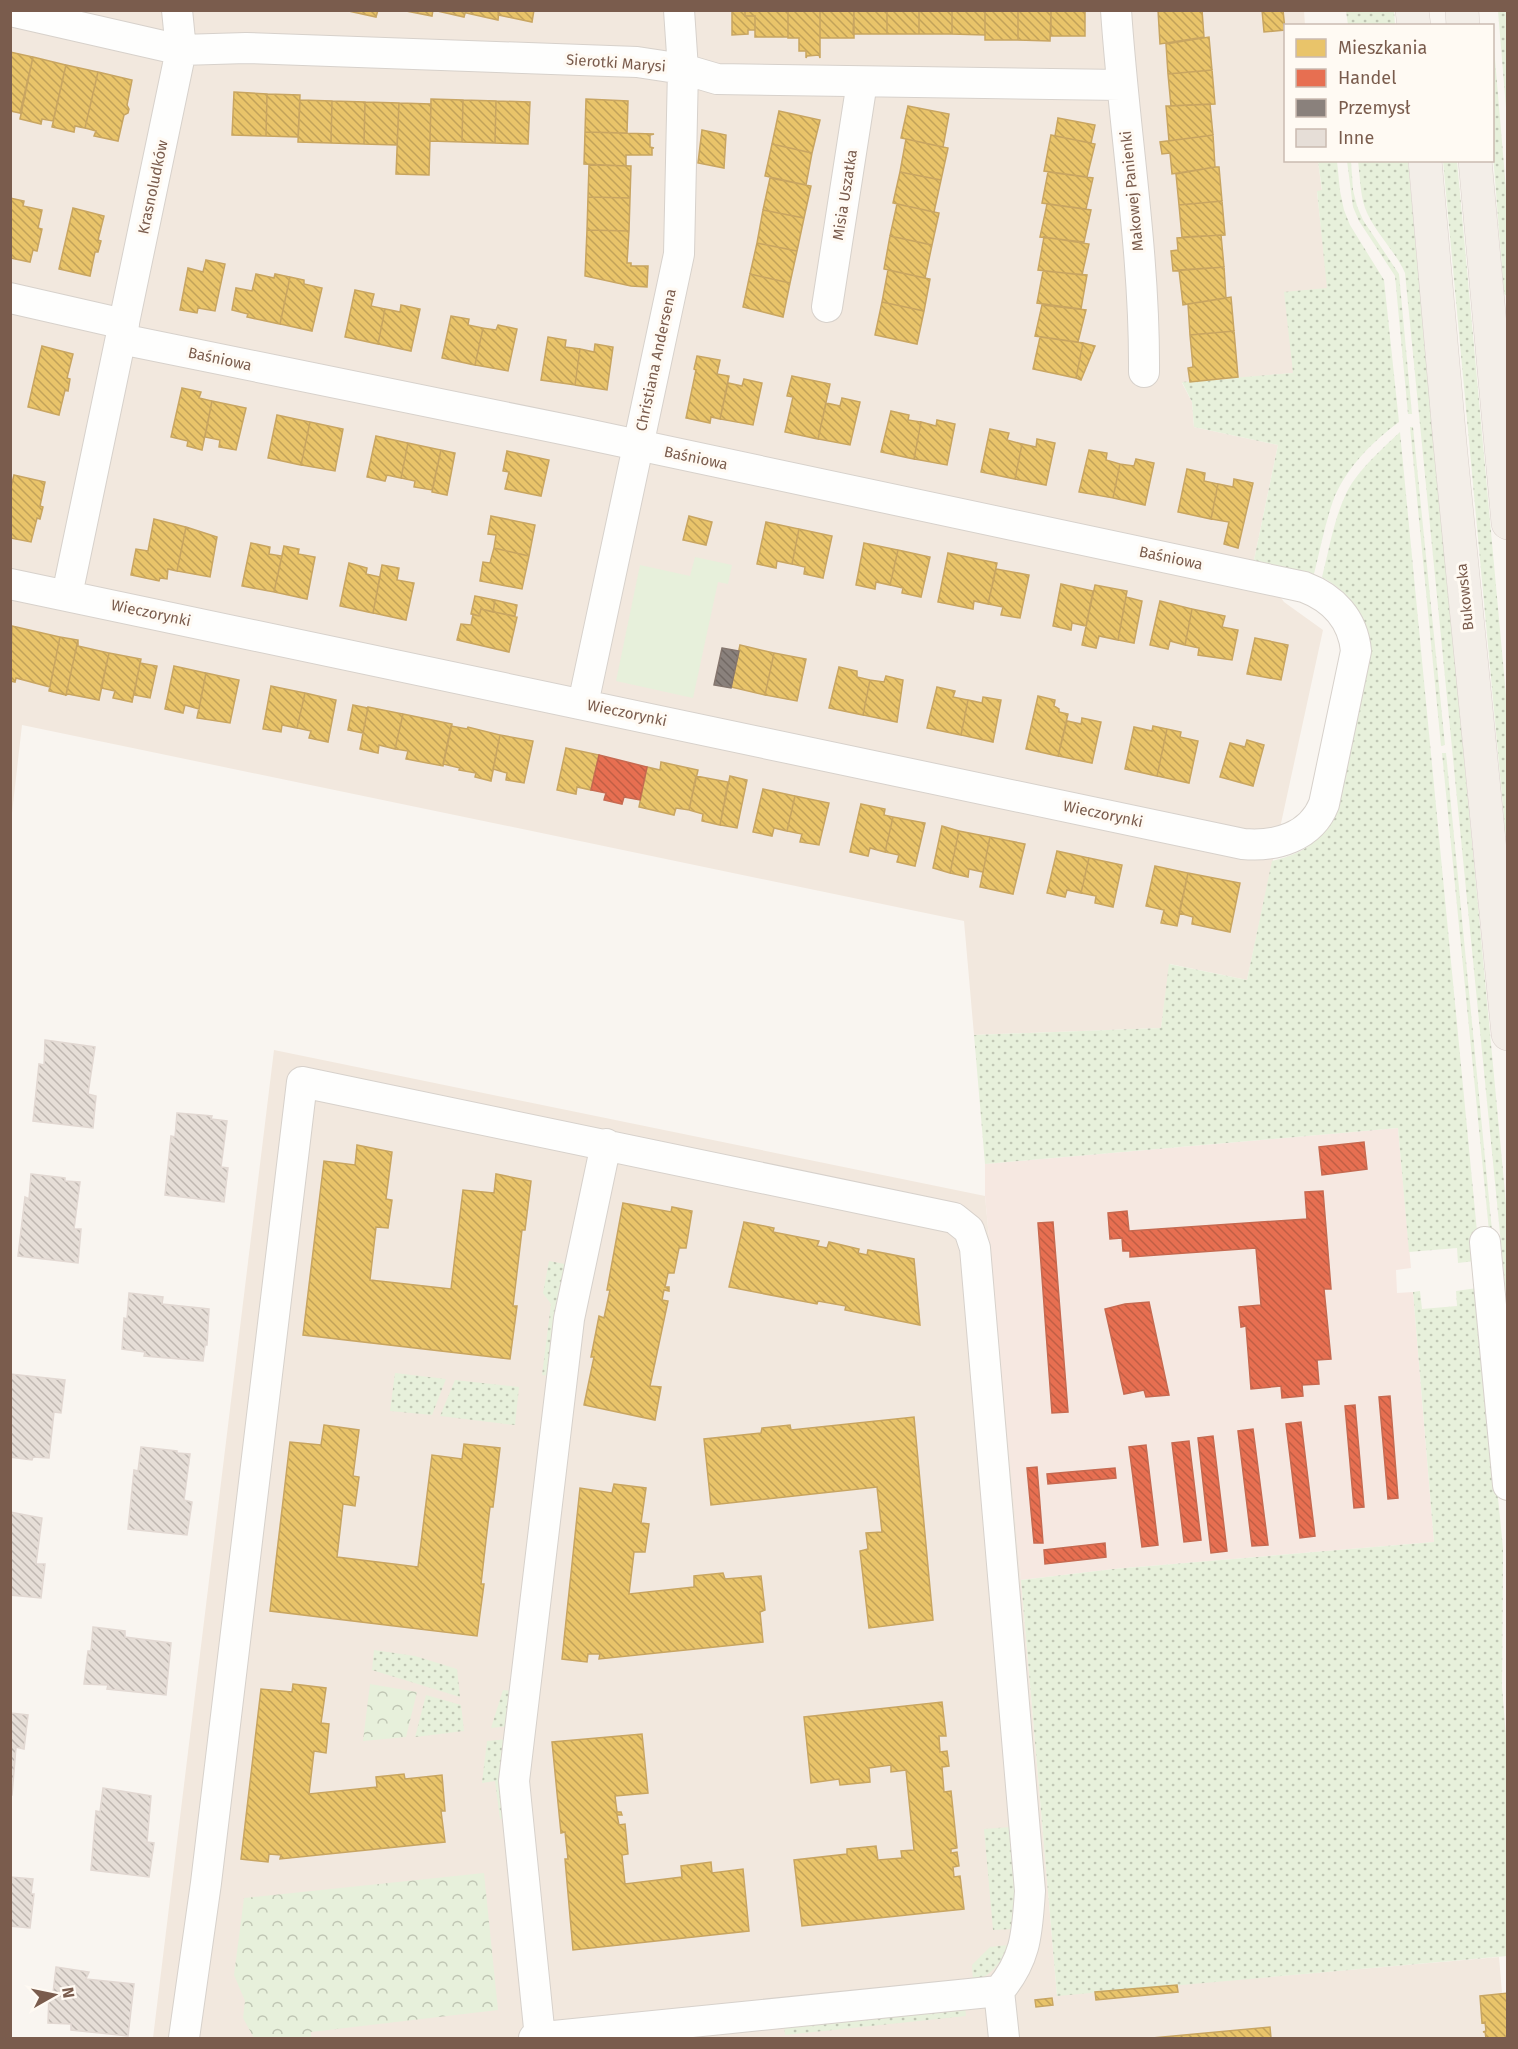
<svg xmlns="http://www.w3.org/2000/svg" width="1518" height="2049" viewBox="0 0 1518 2049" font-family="'Fira Sans',sans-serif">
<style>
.residential{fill:#f2e8de}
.commercial{fill:#f6e8e1}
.grass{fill:url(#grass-dots)}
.park{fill:url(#park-crowns)}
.pitch{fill:#e7f0db}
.homes{fill:url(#homes-back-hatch);stroke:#c8a561;stroke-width:1.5}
.shops{fill:url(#shops-back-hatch);stroke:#c66950;stroke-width:1.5}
.industry{fill:url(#industry-back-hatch);stroke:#85766e;stroke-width:1.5}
.building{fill:url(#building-back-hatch);stroke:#e2d8d2;stroke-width:1.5}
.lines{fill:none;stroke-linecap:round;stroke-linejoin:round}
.minor-casing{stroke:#d7d1cb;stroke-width:32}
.major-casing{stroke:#dad1cc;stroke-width:34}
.minor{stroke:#fefefd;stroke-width:30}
.major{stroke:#f3eee8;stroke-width:33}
.labels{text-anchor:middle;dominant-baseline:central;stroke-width:6;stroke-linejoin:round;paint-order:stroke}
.street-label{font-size:15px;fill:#7a5c4d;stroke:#fffaf3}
</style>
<defs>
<pattern id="grass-dots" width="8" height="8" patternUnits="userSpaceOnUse" patternTransform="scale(1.5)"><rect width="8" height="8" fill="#e7f0db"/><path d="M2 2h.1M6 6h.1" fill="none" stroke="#c0c6b4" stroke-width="1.8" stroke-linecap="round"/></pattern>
<pattern id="park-crowns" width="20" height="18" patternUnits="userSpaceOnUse" patternTransform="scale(1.5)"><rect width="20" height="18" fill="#e7f0db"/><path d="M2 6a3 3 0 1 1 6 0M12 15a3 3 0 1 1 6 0" fill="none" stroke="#c0c6b4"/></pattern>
<pattern id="homes-back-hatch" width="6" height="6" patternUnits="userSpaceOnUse" patternTransform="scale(1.5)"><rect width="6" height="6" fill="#e9c46a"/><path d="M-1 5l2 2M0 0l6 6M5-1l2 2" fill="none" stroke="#c2a259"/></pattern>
<pattern id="shops-back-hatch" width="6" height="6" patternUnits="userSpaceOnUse" patternTransform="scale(1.5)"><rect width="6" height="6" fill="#e76f51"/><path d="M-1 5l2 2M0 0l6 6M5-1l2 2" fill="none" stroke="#c05e45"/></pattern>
<pattern id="industry-back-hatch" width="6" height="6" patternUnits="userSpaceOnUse" patternTransform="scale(1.5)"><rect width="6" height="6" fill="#8a817c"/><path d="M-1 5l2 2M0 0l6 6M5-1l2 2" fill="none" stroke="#716863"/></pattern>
<pattern id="building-back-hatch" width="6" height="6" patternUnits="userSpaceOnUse" patternTransform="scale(1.5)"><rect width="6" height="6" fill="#e6ded7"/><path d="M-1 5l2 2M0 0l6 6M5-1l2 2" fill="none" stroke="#bfb7b1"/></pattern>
</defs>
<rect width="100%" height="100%" fill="#f9f5f0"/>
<path class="residential" d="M11,11H1304L1305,25L1286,26V160L1318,161L1322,191L1317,192L1328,288L1293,373L1182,383L1192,402L1194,427L1278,445L1254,560L1284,602L1323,630L1247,980L1170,964L1161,1028L974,1035L964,921L22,725L11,822Z
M274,1050L985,1196L1011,1465L1057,1995L1499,1957L1502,1993H1508L1507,2038H153Z"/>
<path class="commercial" d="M1398,1128L1411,1268L1396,1270L1397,1293L1413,1292L1434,1542L1114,1569L1021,1580L985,1196V1164Z"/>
<path class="grass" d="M1346,11H1394L1395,25H1348Z
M1498,11H1507V120Z
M1493,36L1507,201V296L1504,294L1493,154Z
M1318,161H1337L1340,191L1344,210L1350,225L1384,280L1399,422C1372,442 1345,469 1333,501C1325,524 1320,550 1314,574L1254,560L1278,445L1194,427L1192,402L1182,382L1293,373L1284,292L1327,288L1317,191L1322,190Z
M1347,161H1351L1353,190L1357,206L1363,220L1399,274L1412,414H1408L1395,276L1359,221L1353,207Z
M1358,161H1408L1507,1214V1304L1405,273C1395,250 1374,232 1365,208C1360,193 1360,176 1358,161Z
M1443,161H1457L1507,706V850Z
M1410,427H1413L1445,745L1441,746Z
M1400,432L1478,1242L1475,1261L1458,1263L1457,1248L1409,1252L1398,1128L985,1164L974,1035L1161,1028L1169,964L1247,980L1272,861C1297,855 1315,846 1329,825L1370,648C1364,614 1352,594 1322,577C1330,547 1335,510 1352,483C1365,464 1383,448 1400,432Z
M1442,753H1446L1493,1241H1490Z
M549,1261L570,1265L552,1376L542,1375L551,1304L543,1293Z
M1477,1288L1503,1548L1502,1687L1508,1761L1507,1956L1057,1996L1021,1580L1114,1569L1434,1542L1413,1292L1420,1291L1422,1309L1457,1306L1456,1291Z
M395,1373L446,1379L432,1415L390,1411Z
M455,1380L519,1387L515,1425L440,1416Z
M374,1650L415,1656L457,1669L460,1697L372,1670Z
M503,1690L514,1691L510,1726L491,1728Z
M426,1695L461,1705L464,1731L415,1737Z
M509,1739L506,1818L500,1819L495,1781L482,1783L487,1741Z
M1011,1827L1016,1881L1013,1929L993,1930L984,1829Z
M1008,1945C1001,1964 992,1974 973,1983L972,1965L990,1947Z
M965,2006L966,2016L785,2035L784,2025Z"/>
<path class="park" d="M370,1684L417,1692L406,1737L363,1741Z
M484,1873L498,2010L311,2032V2038H254L243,2018L245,2001L234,1975L244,1898Z"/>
<path class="pitch" d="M695,557L732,565L728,584L718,582L693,698L616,681L640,565L690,576Z"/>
<path class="homes" d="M344,10H378L376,17Z
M401,10H433L432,16Z
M433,10H466L464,17Z
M466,10H499L498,20L466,13Z
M499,10H534L532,22L498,15Z
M732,10H745V16H755V30H748V34L732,35Z
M745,10H788V37H755V16H745Z
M788,10H820V58L819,55L807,56L806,58V51H799V38H788Z
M820,10H854V38H820Z
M854,10H887V34H853Z
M887,10H919V34H887Z
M919,10H952V34H919Z
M952,10H985V35L952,34Z
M985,10H1018V40H985Z
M1018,10H1051L1050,41L1018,40Z
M1051,10H1085V36H1051Z
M1158,10H1202L1204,37L1160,44Z
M1262,10H1283L1285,30L1264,32Z
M1209,37L1212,70L1168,74L1166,44Z
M10,52L33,57L20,113L10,111Z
M33,57L66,65L53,121L42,119L41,124L20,119Z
M66,65L98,72L85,128L75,126L74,132L52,127Z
M1212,70L1215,104L1171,106L1168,74Z
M98,72L132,80L127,105L129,109L128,113L124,115L118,141L94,136L96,131L85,128Z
M234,92L267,94L266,136L232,135Z
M267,94L300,95L298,137L266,136Z
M431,99L463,100L462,142L430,141Z
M586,99L628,101L627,133L585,132Z
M300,100L332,101L331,143L298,142Z
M463,100L496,101L495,143L462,142Z
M332,101L365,102L364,144L331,143Z
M496,101L530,102L528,144L495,143Z
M365,102L399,103L397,145L364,144Z
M399,103L431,104L429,175L396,174Z
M1210,104L1213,135L1169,141L1166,106Z
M908,106L949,114L943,147L901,138Z
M779,111L820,120L812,153L772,144Z
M1058,118L1095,125L1091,143L1055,136Z
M702,130L726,135L724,168L698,163Z
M585,132L654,134L650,135V147L654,148H652V155H626V166L584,164Z
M1051,135L1095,144L1087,177L1044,171Z
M1213,135L1215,167L1172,174L1170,153L1162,154L1160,142Z
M906,139L948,148L941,180L900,172Z
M772,144L812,153L806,185L765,176Z
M589,165L631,166L630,198L588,197Z
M1215,167H1219L1222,201L1179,205L1176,174Z
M900,172L941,180L934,212L893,203Z
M1048,172L1093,178L1086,209L1042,203Z
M770,178L811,186L804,218L763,210Z
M588,197L630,198L629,231L587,230Z
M10,198L24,201L23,206L42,210L38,228L42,229L37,251L33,250L30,262L10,258Z
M1222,201L1225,235L1182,237L1179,205Z
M897,204L939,213L932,245L890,236Z
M1047,204L1091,210L1084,242L1040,237Z
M73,208L104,216L98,240L101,241L98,252H95L90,276L59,269Z
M763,210L804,218L797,251L757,243Z
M587,230L629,231L627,263H631V266H648L647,287L631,286L585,276Z
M1221,235L1224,267L1173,271L1171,251L1178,250L1177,238Z
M890,236L932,245L925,278L884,269Z
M1044,237L1089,244L1082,275L1038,270Z
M757,243L797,251L790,283L750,274Z
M206,260L225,264L215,311L198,308L197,313L180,310L188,268L203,272Z
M1224,267L1226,298L1183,305L1179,270Z
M888,270L930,279L924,311L882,302Z
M1043,271L1087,275L1081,309L1037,303Z
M256,274L274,278L275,274L290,277L280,324L247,317L248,314L232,310L236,288L252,291Z
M750,274L790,283L783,317L743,307Z
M290,277L304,280V284L322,288L312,331L280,324Z
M355,290L374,294L371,306L385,309L378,344L345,337Z
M1231,297L1234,331L1190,335L1188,304Z
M882,302L924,311L917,344L875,335Z
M401,305L420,309L411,351L378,344L385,309L400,312Z
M1042,305L1086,310L1078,342L1035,336Z
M451,316L469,319L468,325L483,328L475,365L442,358Z
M498,325L517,329L508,371L475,365L483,328L496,330Z
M1234,331L1238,377L1190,382L1188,368L1193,367L1190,335Z
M548,337L566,340L565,347L580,349L575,385L541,380Z
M1040,337L1083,343L1076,378L1033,369Z
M1083,343L1095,346L1081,380L1076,378Z
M595,344L613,347L607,390L575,385L580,349L594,352Z
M42,346L73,354L67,378L70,379L68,391L65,390L59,415L28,407Z
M697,356L720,360L717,374L729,376L720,419L711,417L710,423L686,418L696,370L694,369Z
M792,376L830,384L818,439L785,432L793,397L787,396Z
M744,379L762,383L753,425L720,419L728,383L742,386Z
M182,388L201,392L199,398L212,401L202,450L187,446L188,441L171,437Z
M842,398L860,402L850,445L818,439L826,403L840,406Z
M212,401L246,408L236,450L219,447L220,440L205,437Z
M891,411L909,415L908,420L921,422L914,459L881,452Z
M277,415L310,422L301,465L268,458Z
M937,420L955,424L947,465L914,459L921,422L936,426Z
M310,422L343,429L335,471L301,465Z
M990,429L1009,433L1007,440L1022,444L1015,479L981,472Z
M376,436L408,443L401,478L387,475L385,481L367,477Z
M1037,439L1055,443L1046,485L1015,479L1022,444L1036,447Z
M408,443L441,450L432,490L414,487L415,481L401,478Z
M441,450L455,453L447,495L432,492Z
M1089,450L1107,453L1106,460L1120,464L1113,498L1079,492Z
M507,451L549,460L541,496L505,489L509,472L503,471Z
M1136,459L1154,463L1145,505L1113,498L1120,464L1134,466Z
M1187,469L1205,473L1204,481L1218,484L1211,519L1178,512Z
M14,475L45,482L40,506L43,507L40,519L37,518L31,542L10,538V491Z
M1234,479L1253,483L1238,548L1224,544L1229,522L1211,519L1218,484L1233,487Z
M491,516L535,525L529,556L494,548L496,535L488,534Z
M689,516L712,522L706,545L683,540Z
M154,519L186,527L177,571L168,569L167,579L160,578L159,581L131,575L136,549L148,551Z
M766,522L799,529L792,564L777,561L776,568L757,564Z
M186,527L217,537L210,577L177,571Z
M799,529L832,536L823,578L804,574L805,567L792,564Z
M251,543L270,547L269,554L282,556L274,592L242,586Z
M864,543L898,550L890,585L876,582L875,589L856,585Z
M284,546L299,549L298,554L315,557L307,599L274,592Z
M494,548L529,556L522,589L480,581L483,562L490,563Z
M898,550L930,557L921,597L902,593L903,588L890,585Z
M948,553L997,563L988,604L974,601L973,609L938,602Z
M349,563L367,568L366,574L380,577L373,613L340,606Z
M382,565L399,568L397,580L414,583L406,620L373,613Z
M996,569L1029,575L1020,618L1001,615L1003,607L988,604Z
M1061,584L1093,591L1086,626L1072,623L1071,630L1053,626Z
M1095,585L1127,591L1118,640L1099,636L1096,648L1082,645Z
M475,596L495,600L493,612L481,609L479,616L471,614Z
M1126,597L1142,601L1134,643L1118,640Z
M495,600L517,605L515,616L493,612Z
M1160,601L1192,609L1185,645L1170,641L1168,649L1150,645Z
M481,609L517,617L509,652L457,640L461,624L471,625L473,614L479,616Z
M1192,609L1225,616L1222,627L1238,630L1232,660L1198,655L1199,648L1185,645Z
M12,626L60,637L50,687L16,678L15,682L10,681Z
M60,637L78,640L66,695L49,691Z
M1255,638L1288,645L1281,680L1247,674Z
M78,640V646L109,653L99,700L68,694L66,695Z
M740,645L774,653L765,695L731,687Z
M109,653L141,659L132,702L113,698L115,691L101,688Z
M774,653L806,659L797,701L765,695Z
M140,663L157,666L150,698L134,695Z
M174,666L206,673L199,709L185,705L183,713L165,709Z
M839,667L857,671V677L870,680L863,715L829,708Z
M206,673L239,680L230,723L197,718Z
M886,676L903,680L897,722L863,715L870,680L884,682Z
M271,686L305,693L297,728L282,725L281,732L263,729Z
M937,687L955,691L953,697L968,700L961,735L927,728Z
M305,693L336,700L328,742L309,738L311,731L297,728Z
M1038,696L1055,700L1054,706L1059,709V712L1068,714L1058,756L1026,749Z
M983,697L1001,700L993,742L961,735L968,700L982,703Z
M353,705L368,708L363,733L348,730Z
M368,707L403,714L395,749L379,745L378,753L360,749Z
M403,714L452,724L443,766L406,759L408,751L395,749Z
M1082,718L1101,722L1092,763L1058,756L1067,721L1081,724Z
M451,726L467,729L468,727L500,735L491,781L475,777L476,773L459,770L460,768L443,764Z
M1153,726L1167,729L1157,776L1125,769L1134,727L1152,731Z
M1167,729L1181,732L1180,737L1198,741L1189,783L1157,776Z
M500,735L533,741L524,783L506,780L507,773L493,769Z
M1247,740L1264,745L1253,786L1220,777L1230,743L1245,747Z
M566,748L599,755L591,790L577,787L576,794L557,790Z
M661,762L698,770L689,810L676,808L674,815L639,807L647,767L660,770Z
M696,776L728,782L720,825L702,821L703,814L689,810Z
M730,776L747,780L737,828L720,825Z
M763,789L795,796L787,831L774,828L772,836L753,832Z
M795,796L829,803L819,845L800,842L802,834L787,831Z
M861,804L885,809L884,815L893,817L885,852L870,848L868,856L850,852Z
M893,817L925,823L915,866L897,862L899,855L885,852Z
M942,826L959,831L950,873L933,868Z
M959,831L990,837L983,872L969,869L968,877L950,873Z
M990,837L1025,844L1013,894L980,887Z
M1057,851L1089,858L1081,893L1067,890L1065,897L1047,893Z
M1089,858L1122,865L1113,907L1095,903L1096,896L1081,893Z
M1155,866L1188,873L1177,926L1161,923L1164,910L1146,906Z
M1188,873L1240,883L1230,932L1192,924L1193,917L1179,913Z
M357,1145L392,1152L386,1199L392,1200L388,1228L376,1227L370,1280L451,1289L463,1190L494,1193L496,1174L531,1181L525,1230H522L513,1306H517L510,1359L303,1335L324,1161L355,1165Z
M623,1203L671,1212L672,1207L692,1211L686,1248H679L674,1273H668L665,1287H669V1291L664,1290L662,1300L668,1301L650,1386L661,1387L655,1420L584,1405L594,1357H591L599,1316L604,1318L610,1290H607Z
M744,1222L774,1228L773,1232L819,1241L817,1246L827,1248L829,1242L859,1249L858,1253L867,1255L868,1250L914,1259L920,1325L845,1310L846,1306L818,1301L817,1304L729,1287Z
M914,1417L933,1620L869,1628L860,1551L868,1549L866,1533L882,1532L877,1487L711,1505L704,1439L761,1433L762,1428L790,1425L791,1430Z
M324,1425L359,1430L353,1476L359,1477L355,1506L343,1504L337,1557L418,1567L432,1455L462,1459L464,1444L500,1448L493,1507H490L486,1540L481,1584H484L477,1636L270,1611L290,1442L321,1445Z
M614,1484L646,1488L641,1523L649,1524L645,1552H634L629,1594L694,1587V1576L723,1573L725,1579L761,1576L765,1610L760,1612L763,1642L599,1659L600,1654H588L587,1662L562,1659L580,1488L612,1493Z
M293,1684L326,1688L321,1723L329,1724L326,1753L314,1751L309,1794L377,1787L376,1777L404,1774L405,1779L442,1775L445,1811H441L445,1842L280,1859L281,1855L269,1854L268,1862L241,1859L261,1689L292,1692Z
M942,1702L946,1736H939L940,1752L947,1751L949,1766L942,1767L944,1792L951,1791L957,1848L951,1849V1853L957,1852L959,1866L953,1867L954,1877L960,1876L964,1909L802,1926L794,1860L847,1854V1849L876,1846L878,1860L902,1858L901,1851L914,1850L906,1770L891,1772V1765L869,1768L870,1782L840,1785L839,1779L811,1783L804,1717Z
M642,1734L648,1793L615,1796L617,1812H621L622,1815H617L619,1825L625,1824L628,1854L622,1855L625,1884L682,1877L681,1866L711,1862L712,1873L743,1869L749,1931L573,1950L565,1859H568L565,1832L561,1833L552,1742Z
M1177,1985L1178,1992L1096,2000L1095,1992Z
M1508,1993V2038H1486L1485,2032H1483L1486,2031L1485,2022L1482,2023L1480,1996Z
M1052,1998L1053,2005L1036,2007L1035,2000Z
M1270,2027L1271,2038H1152Z"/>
<path class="shops" d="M599,755L647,767L640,800L624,797L622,804L604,800L606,793L591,790Z
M1364,1142L1367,1169L1322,1175L1319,1147Z
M1323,1191L1331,1289H1324L1331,1359L1317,1360L1319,1384L1302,1385L1303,1396L1282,1398L1281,1386L1251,1389L1246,1326L1241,1327L1239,1307L1261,1305L1256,1248L1130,1257V1251H1123L1122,1238L1110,1239L1108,1213L1127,1211L1129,1231L1307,1219L1305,1192Z
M1053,1222L1068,1412L1052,1413L1038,1223Z
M1149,1302L1169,1395L1146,1397L1144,1390L1124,1394L1105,1309L1125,1304Z
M1390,1396L1398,1498L1388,1499L1379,1397Z
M1355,1405L1364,1507L1354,1508L1345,1406Z
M1301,1422L1315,1536L1300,1538L1286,1424Z
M1253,1429L1268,1545L1252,1546L1238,1431Z
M1213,1436L1227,1551L1211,1553L1198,1438Z
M1189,1441L1201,1540L1184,1542L1172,1443Z
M1146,1445L1158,1545L1142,1547L1129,1447Z
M1037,1467L1043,1543H1034L1027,1468Z
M1115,1468L1116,1478L1048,1484L1047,1474Z
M1105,1543L1106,1557L1045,1564L1044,1550Z"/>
<path class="industry" d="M722,648L739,651L731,688L714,685Z"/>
<path class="building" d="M45,1040L95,1047L88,1094L96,1096L93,1128L33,1121L39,1064L44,1065Z
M177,1113L212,1116L211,1119L227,1121L221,1167L228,1168L224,1202L165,1195L171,1136L175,1137Z
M31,1174L65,1178V1181L80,1182L74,1229H81L78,1263L18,1256L25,1197L29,1199Z
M129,1293L163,1297L162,1304L209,1309L207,1345H205L203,1361L144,1356L145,1352L122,1349L124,1318L127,1319Z
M10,1374L65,1380L61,1413L54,1412L49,1458L33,1457L32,1460L10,1457Z
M141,1447L177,1451V1453L190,1454L184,1500L192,1502L187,1535L128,1529L134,1470L138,1471Z
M10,1512L42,1518L36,1564H45L41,1598L10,1595Z
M93,1627L125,1631V1637L171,1643L166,1695L107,1689L108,1685L84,1684L88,1651H91Z
M10,1713L28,1715L24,1749L16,1747L12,1795H10Z
M103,1788L151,1796L147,1842L154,1843L149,1877L91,1870L96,1811L100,1812Z
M10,1877L33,1879L31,1894H34L30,1928L10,1926Z
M56,1967L89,1972L86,1979L134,1984L128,2036L71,2030V2024L48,2023L49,1993H53Z"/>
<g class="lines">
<defs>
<path id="minor" d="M1116,10C1124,131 1145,252 1144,372
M10,11L181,50L246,48L637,62L683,69L717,79L1121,85
M10,298L124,324
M827,307L862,82
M10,584L1243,844C1276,847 1311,837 1324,804L1356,651C1353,619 1333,598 1304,587L572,431L121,339
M67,595L181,50L177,10
M583,704L679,254L683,69L679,10
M1485,1242L1508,1485
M999,1991L1004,2038
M184,2038L206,1883L302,1082L954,1218L969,1230L975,1248L1030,1891C1027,1932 1027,1958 999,1991L534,2038
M540,2038L514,1781L569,1319L606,1144"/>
<path id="major" d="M1412,10L1414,26
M1462,10L1463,26
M1425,160L1450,444L1508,1034
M1475,160L1508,523"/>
</defs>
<use href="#minor" class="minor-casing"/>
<use href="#major" class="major-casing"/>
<use href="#minor" class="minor"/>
<use href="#major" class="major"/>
</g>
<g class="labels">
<g class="street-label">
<text transform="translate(616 63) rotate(4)">Sierotki Marysi</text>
<text transform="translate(153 187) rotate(-78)">Krasnoludków</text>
<text transform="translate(1132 191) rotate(-96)">Makowej Panienki</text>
<text transform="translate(845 195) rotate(-81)">Misia Uszatka</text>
<text transform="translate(220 359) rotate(12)">Baśniowa</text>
<text transform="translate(656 360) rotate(-78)">Christiana Andersena</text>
<text transform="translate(696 458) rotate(12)">Baśniowa</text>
<text transform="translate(1171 558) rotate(12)">Baśniowa</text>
<text transform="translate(1465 597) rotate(-96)">Bukowska</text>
<text transform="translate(151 613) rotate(12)">Wieczorynki</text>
<text transform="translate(627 713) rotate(12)">Wieczorynki</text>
<text transform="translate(1103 814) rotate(12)">Wieczorynki</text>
</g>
</g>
<rect width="1518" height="2049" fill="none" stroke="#7a5c4d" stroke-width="24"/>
<rect x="1284" y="24" width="210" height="138" fill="#fffaf3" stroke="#cabbb1" stroke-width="1.5"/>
<rect x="1296" y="39" width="30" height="18" fill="#e9c46a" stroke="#cabbb1" stroke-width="1.5"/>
<text x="1338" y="54" font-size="18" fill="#7a5c4d">Mieszkania</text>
<rect x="1296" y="69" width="30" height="18" fill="#e76f51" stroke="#cabbb1" stroke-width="1.5"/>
<text x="1338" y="84" font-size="18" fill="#7a5c4d">Handel</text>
<rect x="1296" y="99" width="30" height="18" fill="#8a817c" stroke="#cabbb1" stroke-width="1.5"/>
<text x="1338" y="114" font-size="18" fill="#7a5c4d">Przemysł</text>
<rect x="1296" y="129" width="30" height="18" fill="#e6ded7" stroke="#cabbb1" stroke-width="1.5"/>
<text x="1338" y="144" font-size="18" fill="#7a5c4d">Inne</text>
<g transform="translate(54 1995) rotate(81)" stroke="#fffaf3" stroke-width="4.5" paint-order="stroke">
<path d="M0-4.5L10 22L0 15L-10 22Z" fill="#7a5c4d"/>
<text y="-9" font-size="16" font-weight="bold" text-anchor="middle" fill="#7a5c4d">N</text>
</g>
</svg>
